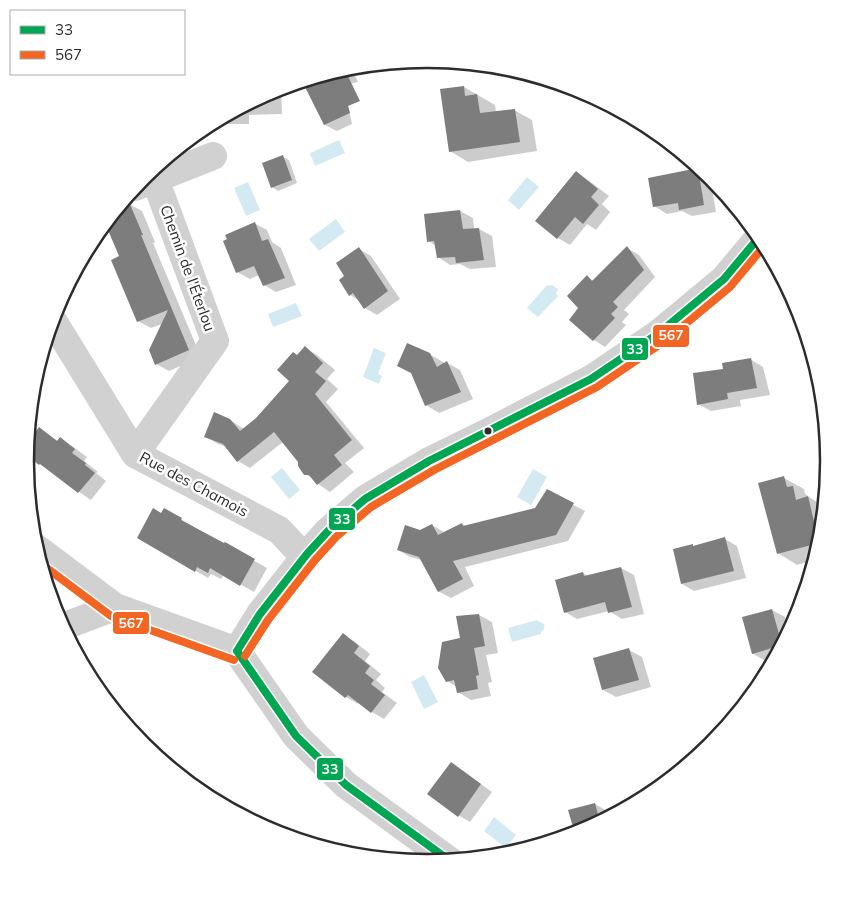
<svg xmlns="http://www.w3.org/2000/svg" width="854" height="922" viewBox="0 0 854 922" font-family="Mulish,sans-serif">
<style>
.water{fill:#d4eaf2}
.shadow{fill:#0003}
.building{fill:#7d7d7d}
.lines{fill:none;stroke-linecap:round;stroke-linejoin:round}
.minor{stroke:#d1d1d1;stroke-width:28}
.bus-1-casing{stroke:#fff;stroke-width:11}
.bus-2-casing{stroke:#fff;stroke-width:11}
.bus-1{stroke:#00a651;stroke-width:8}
.bus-2{stroke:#f26522;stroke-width:8}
.bus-dot{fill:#2c2c2c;stroke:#fff;stroke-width:2}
.labels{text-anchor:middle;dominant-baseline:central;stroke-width:5;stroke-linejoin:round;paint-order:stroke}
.street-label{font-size:15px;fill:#2c2c2c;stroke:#fff}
.rim{fill:none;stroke:#2c2c2c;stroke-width:2.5}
.line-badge{stroke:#fff;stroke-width:2}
.badge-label{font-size:14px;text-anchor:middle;font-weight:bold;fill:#fff}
</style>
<rect width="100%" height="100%" fill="#fff"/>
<path class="water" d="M339,140L345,153L315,166L310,153Z
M527,177L539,187L519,210L508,200Z
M248,182L260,210L246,216L234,188Z
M336,219L345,232L319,251L309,239Z
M547,285L548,286L552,285L558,289L556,294L558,296L538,317L527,308Z
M296,303L302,316L273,327L268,314Z
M374,348L386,353L378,374L382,376L379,384L363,377Z
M282,468L300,490L289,499L271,477Z
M533,469L547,477L531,505L517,497Z
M537,620L538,621L544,624C545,628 544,630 541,632V634L512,642L508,628Z
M424,675L438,702L424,709L411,682Z
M494,817L516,835L506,848L484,831Z"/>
<path class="shadow" d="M351,66L358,82L344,85L352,124L337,131L325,125L304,80Z
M281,87L282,114L249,115V124H216L212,122L273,89Z
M464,87L495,105L496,112L514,110L532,120L537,151L468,162L450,151Z
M188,139L191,147L170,154Z
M283,157L289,160L297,183L278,191L272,187Z
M698,169L710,176L716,212L692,216L682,211L667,214L654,206Z
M576,173L588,180L609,196L602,204L610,212L596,230L587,224L570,245L558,238L537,221Z
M129,204L142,211L155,242L153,243L201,357L169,371L156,364L162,324L151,328L138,321L121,257L106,222L116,209Z
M460,211L473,218L474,229H479L492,236L496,267L470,269L460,264L450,265L438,257L436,246L429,241Z
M254,223L267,230L272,242L281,248L296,285L276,292L264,285L259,275L250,279L237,272Z
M627,248L639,255L655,277L624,310L629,314L622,322L626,325L605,347L594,340L580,308L587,277L594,281Z
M359,249L371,256L400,299L377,315L365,308L360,301L350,295L346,276Z
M305,348L317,355L335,370L327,379L338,389L326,402L364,448L345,463L354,472L330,492L318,484L312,478L305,474L299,462L283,442L250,468L238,461L227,447L218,444L205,436L230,420L244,429L257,419L291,381L298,356Z
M429,354L443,362L444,364L447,363L460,370L473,399L439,413L426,405Z
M750,359L763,367L770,395L740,400L741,406L711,411L698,404L724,370Z
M40,429L58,441L60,439L72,446L87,457L84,461L98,472L96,473L106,481L91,500L79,492L50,470L40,464L26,454V446Z
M784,478L804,489L805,494L824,507L821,540L815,560L797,565L778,553Z
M547,491L585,511L568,541L465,567L474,586L451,598L438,591L422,560L410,557L398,550L420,531L432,525L444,532L462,524L467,527L536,509Z
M164,509L194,527L193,528L225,544L267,568L254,592L224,575L221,579L211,574L208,578L138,537L162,514Z
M725,539L737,546L746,578L694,591L682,584L693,546L695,547Z
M621,568L634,575L644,614L622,619L609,611L577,619L565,612L583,573L588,576Z
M772,610L785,617L789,632L775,658L766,661L753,654L744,618Z
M479,615L492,622L498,653L486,655L492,682L488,683L491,696L471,700L458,692L457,687L447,681L462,639Z
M343,635L355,642L370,654L365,661L381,674L376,680L385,688L382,692L397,703L384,719L372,712L359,702L358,704L346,697Z
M629,650L642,657L651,687L616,697L603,690Z
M463,771L492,792L470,822L458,815Z
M595,804L607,811L621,807L624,809L577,834L570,810Z"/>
<path class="building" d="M344,68L360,101L348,106L350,113L324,125L302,81Z
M464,86L465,96L477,94L480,113L515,109L520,142L449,152L440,89Z
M283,155L292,180L271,188L262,163Z
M698,168L704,205L679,210L678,203L653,207L648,178Z
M576,171L598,189L591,197L599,205L583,224L575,217L557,239L535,221Z
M129,202L143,235H141L189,350L155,365L149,350L168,310L137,322L111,260L119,256L105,223L118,207Z
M460,210L463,229L479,228L484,260L456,263L455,257L437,258L434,241L427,242L424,214Z
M255,222L262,241L268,239L285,278L263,286L254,266L236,273L223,241L227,239L225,235Z
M627,246L644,270L613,302L618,307L611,314L615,318L593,341L569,320L578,308L567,296L587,275L592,281Z
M359,247L388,291L364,309L353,293L349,296L339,280L344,276L336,263Z
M407,343L430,353L437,367L447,361L461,392L425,406L411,373L397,366Z
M305,346L323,363L315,372L326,381L315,394L352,440L334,455L342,465L317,485L309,475H304L298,466V462L274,432L237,462L223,444L204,437L214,412L230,419L240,431L256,418L289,381L277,370L293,352L297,355Z
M751,358L757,388L727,393L728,399L697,405L693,373L723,369L722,363Z
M39,427L57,441L60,437L75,449L72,453L86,463L85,465L95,473L78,493L40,464L39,465L26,455L27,444Z
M784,476L787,487L793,486L796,500L808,496L819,543L777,554L758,483Z
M547,489L574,503L556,535L453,561L463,579L438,592L419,557L397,550L405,525L420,530L432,524L438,535L462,523L463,526L535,508Z
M153,508L161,513L164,508L182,518L181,520L224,543L225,542L255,559L240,586L210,568L208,573L197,567L195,572L137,538Z
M725,537L734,571L681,584L673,549L693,544V546Z
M621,567L632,607L608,613L605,602L564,613L555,580L583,572L584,576Z
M772,609L782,645L752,654L742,617Z
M479,614L485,646L474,648L479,675L476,676L478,689L457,693L454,680L446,682L438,668L442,642L460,638L456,616Z
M343,633L359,646L354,653L370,666L365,673L374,680L371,684L385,695L371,713L348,695L345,698L312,672Z
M629,648L639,680L602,690L593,658Z
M451,762L481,784L458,817L427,794Z
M595,803L600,822L575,834L568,810Z"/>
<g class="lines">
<path class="minor" d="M135,187L213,156
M52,319L135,454L279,530L295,547L307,554
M135,454L215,341L155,179
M35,547L115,607L237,651L296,736L346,785L450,861
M62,627L115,607
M237,651L260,614L307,554L329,530L365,499L429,461L488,432L591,379L659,333L724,279L760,236"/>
<defs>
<path id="bus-1" d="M237,651L260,614L307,554L329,530L365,499L429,461L591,379L659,333L724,279L760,236
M237,651L296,736L346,785L450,861"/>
<path id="bus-2" d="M40,563L111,616L234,660
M245,656L268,620L315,560L336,537L371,507L434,470L597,387L665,341L730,287L765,245"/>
</defs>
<use href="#bus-1" class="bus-1-casing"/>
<use href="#bus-2" class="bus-2-casing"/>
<use href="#bus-1" class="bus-1"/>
<use href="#bus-2" class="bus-2"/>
</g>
<circle class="bus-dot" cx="488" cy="431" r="4.5"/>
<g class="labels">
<g class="street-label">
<text transform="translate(188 268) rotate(70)">Chemin de l'Éterlou</text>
<text transform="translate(194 484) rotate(28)">Rue des Chamois</text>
</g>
</g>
<path d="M0 0H854V922H0ZM34 461a393 393 0 1 1 786 0a393 393 0 1 1-786 0Z" fill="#fff" fill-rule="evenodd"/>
<path class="rim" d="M34 461a393 393 0 1 1 786 0a393 393 0 1 1-786 0Z"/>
<g class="line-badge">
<rect x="652" y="324" width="38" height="24" rx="5" fill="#f26522"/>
<rect x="621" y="337" width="28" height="24" rx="5" fill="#00a651"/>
<rect x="328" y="507" width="28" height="24" rx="5" fill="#00a651"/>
<rect x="112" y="611" width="38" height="24" rx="5" fill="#f26522"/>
<rect x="316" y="757" width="28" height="24" rx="5" fill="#00a651"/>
</g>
<g class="badge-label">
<text x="671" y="340">567</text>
<text x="635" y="354">33</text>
<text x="342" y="524">33</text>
<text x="131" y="628">567</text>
<text x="330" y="774">33</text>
</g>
<rect x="10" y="10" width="175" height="65" fill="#ffffff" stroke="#ababab"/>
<rect x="20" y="26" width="25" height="8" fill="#00a651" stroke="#ababab"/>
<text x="55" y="35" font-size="15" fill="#2c2c2c">33</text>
<rect x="20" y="51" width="25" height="8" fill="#f26522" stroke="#ababab"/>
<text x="55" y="60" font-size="15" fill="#2c2c2c">567</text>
</svg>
